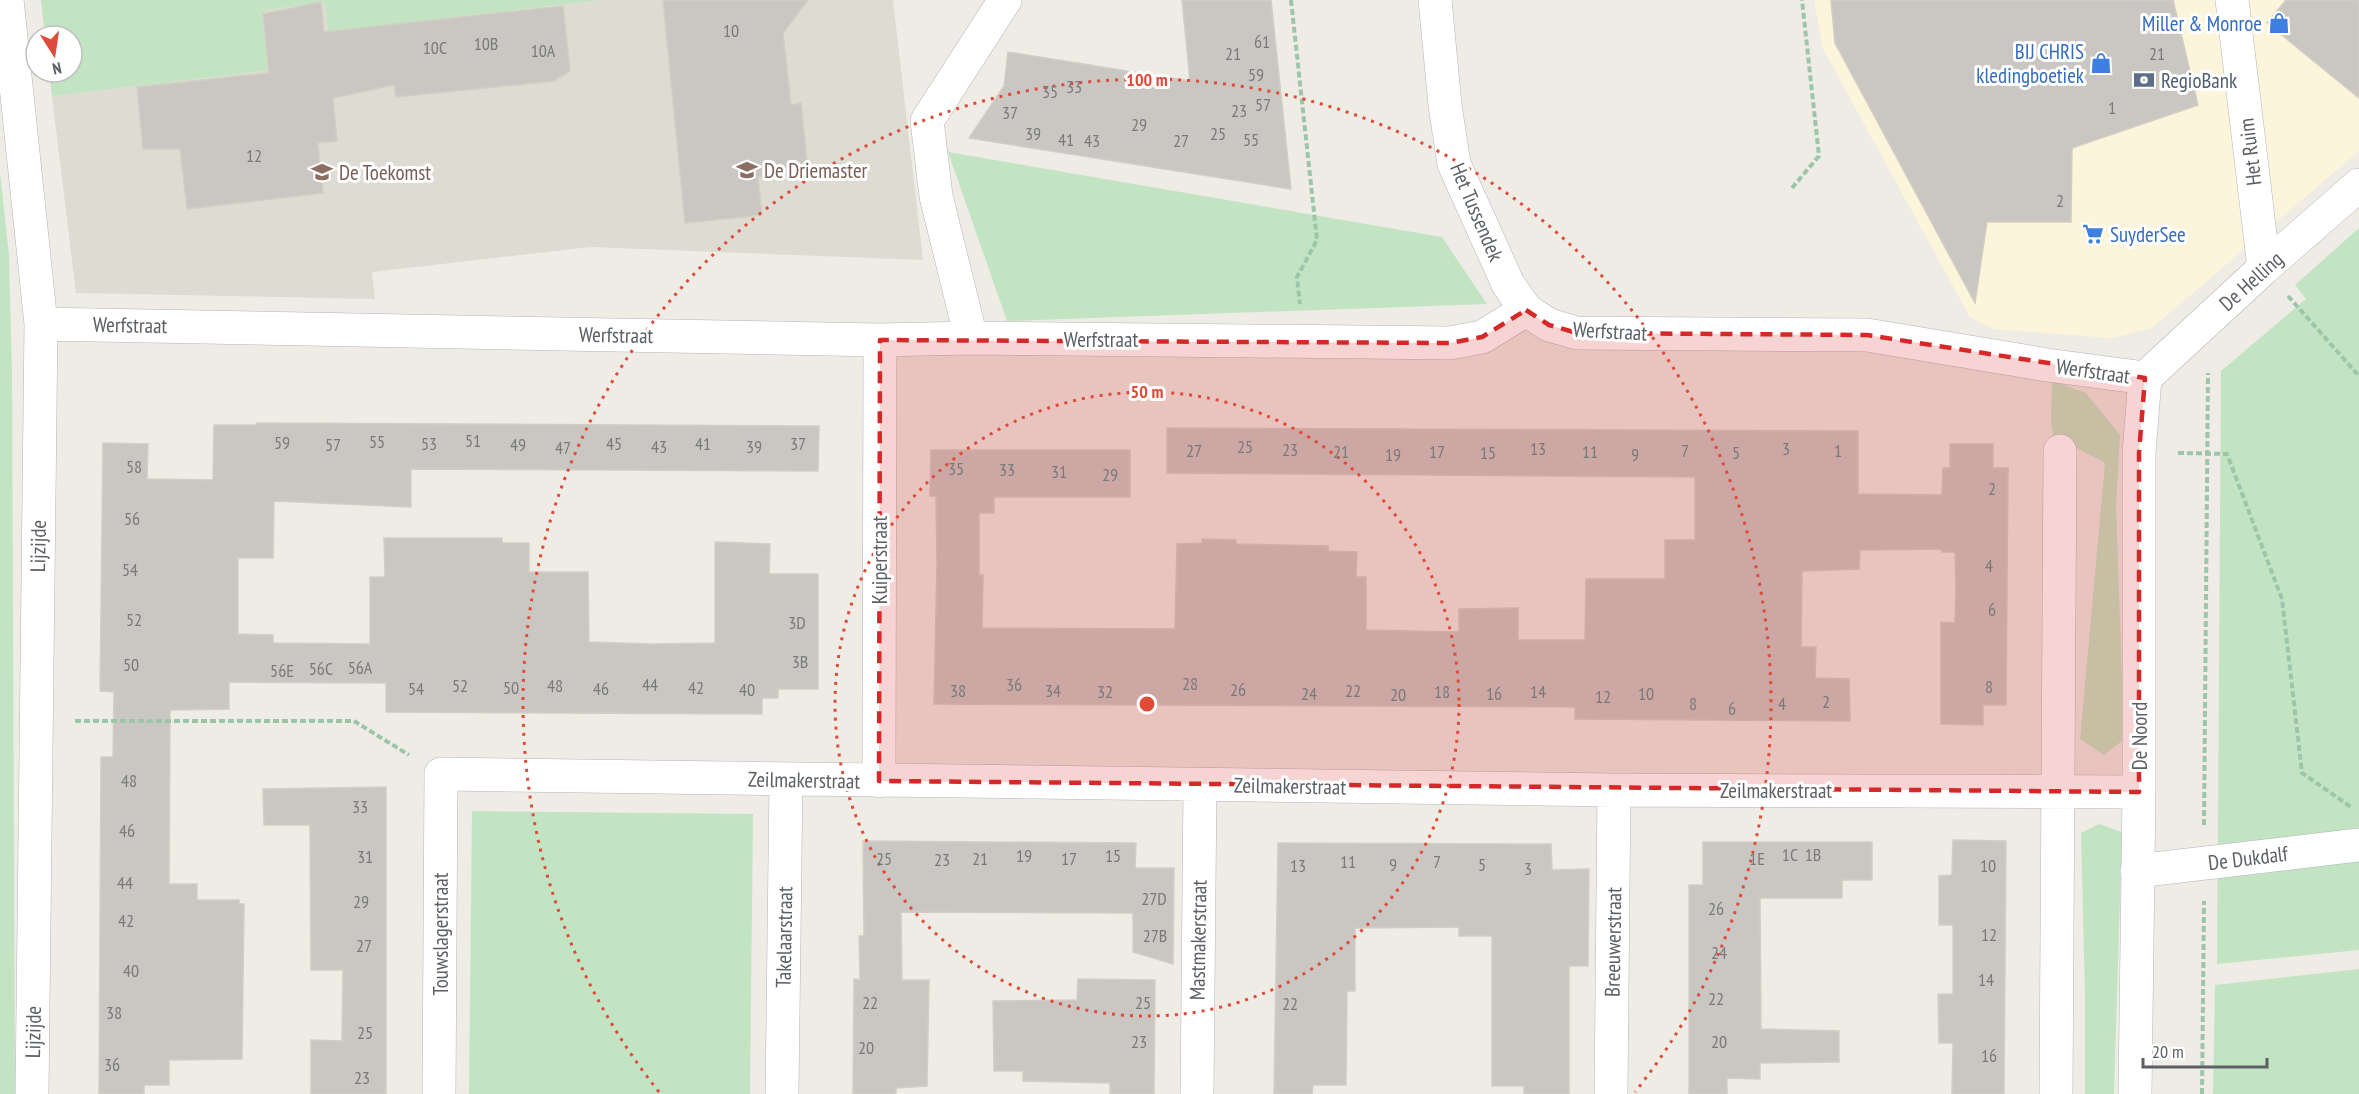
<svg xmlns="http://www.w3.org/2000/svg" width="2359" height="1094" viewBox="0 0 2359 1094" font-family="'PT Sans Narrow',sans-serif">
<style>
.commercial{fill:#fcf5dc}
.education{fill:#dedbd3}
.green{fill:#c3e4c3}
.building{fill:#cac7c2;stroke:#d2cec3;stroke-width:1.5}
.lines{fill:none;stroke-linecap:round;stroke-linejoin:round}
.minor-casing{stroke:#b2b5b9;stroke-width:34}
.path{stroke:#9cc5a9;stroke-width:4;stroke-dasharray:6 3;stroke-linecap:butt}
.minor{stroke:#fff;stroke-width:33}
.marked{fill:#d62828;fill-opacity:0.2;stroke:#d62828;stroke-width:4.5;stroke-dasharray:12 8;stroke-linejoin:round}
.ring{fill:none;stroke:#e04a39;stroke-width:3;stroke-dasharray:3 6}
.labels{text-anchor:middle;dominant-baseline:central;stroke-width:6;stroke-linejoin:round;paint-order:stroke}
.number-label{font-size:18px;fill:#787a7c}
.shop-label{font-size:21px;fill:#366cbe;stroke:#fff;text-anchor:end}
.service-label{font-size:21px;fill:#4e5e75;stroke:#fff;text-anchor:start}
.street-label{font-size:21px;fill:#5c6064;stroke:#fff}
.education-label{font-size:21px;fill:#785e54;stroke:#fff;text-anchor:start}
.centre{fill:#e04a39;stroke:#fff;stroke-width:3}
.ring-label{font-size:18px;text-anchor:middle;font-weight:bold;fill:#e04a39;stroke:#fff;stroke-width:6;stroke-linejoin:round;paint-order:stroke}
</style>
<rect width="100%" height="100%" fill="#eeece5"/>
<path class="commercial" d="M1814,0H2359V151L2152,328L2111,338L1993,329L1970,317L1823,49Z"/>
<path class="education" d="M601,0H893L923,260L590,247L372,272L375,299L76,293L52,96L272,70L265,10L325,3L328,32Z"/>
<path class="green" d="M41,0H601L328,32L325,3L265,10L272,70L52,96L49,72H72V36H45Z
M948,152L1442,237L1487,304L1007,321Z
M0,173L9,255L12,375L15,1094H0Z
M2359,228V950L2217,964L2221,371L2306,299L2295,285Z
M2052,381L2086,393L2120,435L2116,506L2122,677V741L2104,755L2080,739L2105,463L2053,435L2051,421Z
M472,811L753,814L750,1094H469Z
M2099,824L2122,832L2114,1094H2085V994L2081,833Z
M2359,969V1094H2213L2215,985Z"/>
<path class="building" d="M663,0H808L783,33L791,105L801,103L808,172L758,177L762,215L685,223Z
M1182,0H1271L1291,189L969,138L1004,86L1008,52L1190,81Z
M1831,0H2173L2198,105L2072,148L2071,222H1987L1975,303L1835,43Z
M2286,0H2359V98L2267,23Z
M321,2L324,32L563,6L570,71L554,81L396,97L394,85L333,98L337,141L318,143L323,193L187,209L180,149H143L137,87L269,73L263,14Z
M257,423L819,426L818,471L411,469V507L274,501L273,558H238V634L273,635V643L370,644V577H385L384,538H502V543H529V572H588L589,642L652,644L715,643V542L770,544L769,574H818V689H778V698H762V714L386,712V683L229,682V709L170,710L169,884H197V900H239V904H244L242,1059L169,1060V1085H144V1094H99L101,757H113L114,692L100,691L103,443L148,444L147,479L213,480L214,425H256Z
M1167,428L1858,431V494L1942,495L1943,468H1950V444H1993V468H2008L2006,705H1983V725L1941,724V622L1955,623L1956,588L1955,552H1942V549L1860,550L1859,569L1802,571L1801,647H1816L1815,678L1849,679L1850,721L1575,719V707L934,704L937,564L936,496H930L931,450H1130V497H994V513H979V575H983L982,628L1175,629L1177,544L1202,543V539L1236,540V544L1328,546V551L1357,552L1356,577H1366V630L1459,632V609L1518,608V640H1585L1586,579H1665V540H1695V477L1167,473Z
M386,787V1094H311V1040L342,1041L343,970H311L310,825H264L263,789Z
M1953,840L2006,841L2004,1094H1952L1953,1043H1939L1938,994H1953V925H1939V876L1952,875Z
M863,841L1136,843L1135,868H1174L1173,964L1133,952V913L901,912L902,980H929L927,1086L896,1088V1094H853L854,979L860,980L859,936H864Z
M1703,842H1872V880H1842V898H1760L1761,1029L1839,1031V1062L1760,1063V1079L1727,1078V1094H1689V885H1703Z
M1278,843L1551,844L1552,870L1589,869L1588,966H1569V1094H1524V1086H1492V936H1459V927L1355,928V991H1347L1346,1085H1313L1312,1094H1274Z
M1078,979L1155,980L1154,1094H1110V1083L1023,1081V1071H994L993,1001L1077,1000Z"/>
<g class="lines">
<defs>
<path id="minor" d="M7,0L41,324L32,1094
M1435,0L1445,105L1454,164L1508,284L1526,310L1549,325L1577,333L1867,335L2047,365L2145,378
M2232,0L2264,268
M41,324L880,340L971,338L1450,343L1482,337L1526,310
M971,338L936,196L927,121L1005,0
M2145,378L2264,268L2359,185
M879,781L880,340
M2137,871L2359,845
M439,1094L441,774L1614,790L2139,792
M782,1094L786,780
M1197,1094L1200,785
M1611,1094L1614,790
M2056,1094L2060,451
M2135,1094L2139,792V453L2145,378"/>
</defs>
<use href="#minor" class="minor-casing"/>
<path class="path" d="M1291,0L1317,240L1297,277L1300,304
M1792,188L1819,156L1802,0
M2288,296L2359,376
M2178,453L2227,454L2282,599L2302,773L2351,807
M75,721H354L409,755
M2204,825L2208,373
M2202,1094L2204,901"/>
<use href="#minor" class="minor"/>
</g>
<path class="marked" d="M1526,310L1549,325L1577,333L1867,335L2145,378L2139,453V792L879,781L880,340L1450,343L1482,337Z"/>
<g class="ring">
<circle cx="1147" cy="704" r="312"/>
<path d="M659 1092A624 624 0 1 1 1635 1092"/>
</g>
<defs>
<symbol id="shop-bare" viewBox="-9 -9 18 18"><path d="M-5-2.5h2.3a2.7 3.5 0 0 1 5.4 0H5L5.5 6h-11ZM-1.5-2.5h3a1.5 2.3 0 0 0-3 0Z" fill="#3f7fe0" stroke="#fff" stroke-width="2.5" paint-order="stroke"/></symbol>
<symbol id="bank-bare" viewBox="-9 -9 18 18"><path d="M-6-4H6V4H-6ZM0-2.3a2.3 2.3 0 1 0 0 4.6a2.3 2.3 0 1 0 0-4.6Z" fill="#5c6f8a" stroke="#fff" stroke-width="2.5" paint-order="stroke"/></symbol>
<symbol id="school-bare" viewBox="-9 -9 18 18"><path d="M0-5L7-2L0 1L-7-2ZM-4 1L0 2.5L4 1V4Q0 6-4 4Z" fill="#8d6e63" stroke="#fff" stroke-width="2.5" paint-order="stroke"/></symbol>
<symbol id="supermarket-bare" viewBox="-9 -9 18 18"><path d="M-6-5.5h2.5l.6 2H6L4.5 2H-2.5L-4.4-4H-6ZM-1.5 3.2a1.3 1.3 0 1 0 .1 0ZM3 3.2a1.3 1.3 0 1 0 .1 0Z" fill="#3f7fe0" stroke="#fff" stroke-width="2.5" paint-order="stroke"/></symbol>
</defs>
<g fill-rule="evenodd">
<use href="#shop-bare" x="2264" y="8" width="30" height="30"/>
<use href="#shop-bare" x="2086" y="48" width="30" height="30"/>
<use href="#bank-bare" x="2129" y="65" width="30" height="30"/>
<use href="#school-bare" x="732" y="155" width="30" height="30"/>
<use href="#school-bare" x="307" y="157" width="30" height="30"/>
<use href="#supermarket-bare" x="2078" y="219" width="30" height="30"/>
</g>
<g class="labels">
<g class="number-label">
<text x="731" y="30">10</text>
<text x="1262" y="41">61</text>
<text x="486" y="43">10B</text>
<text x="435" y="47">10C</text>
<text x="543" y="50">10A</text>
<text x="1233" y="53">21</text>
<text x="2157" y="53">21</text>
<text x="1256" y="74">59</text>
<text x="1074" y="86">33</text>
<text x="1050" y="91">35</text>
<text x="1263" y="104">57</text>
<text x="2112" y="107">1</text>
<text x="1239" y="110">23</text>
<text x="1010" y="112">37</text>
<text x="1139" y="124">29</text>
<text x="1033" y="133">39</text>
<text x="1218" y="133">25</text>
<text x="1066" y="139">41</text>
<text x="1251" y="139">55</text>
<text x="1092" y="140">43</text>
<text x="1181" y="140">27</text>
<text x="254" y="155">12</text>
<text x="2060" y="200">2</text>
<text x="473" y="440">51</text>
<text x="377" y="441">55</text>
<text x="282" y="442">59</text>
<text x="429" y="443">53</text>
<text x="614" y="443">45</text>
<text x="703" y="443">41</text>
<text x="798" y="443">37</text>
<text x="333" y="444">57</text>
<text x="518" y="444">49</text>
<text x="659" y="446">43</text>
<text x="754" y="446">39</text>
<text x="1245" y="446">25</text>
<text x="563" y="447">47</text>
<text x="1538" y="448">13</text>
<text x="1786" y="448">3</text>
<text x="1290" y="449">23</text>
<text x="1194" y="450">27</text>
<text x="1685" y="450">7</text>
<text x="1838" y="450">1</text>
<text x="1341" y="451">21</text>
<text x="1437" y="451">17</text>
<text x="1590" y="451">11</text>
<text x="1488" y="452">15</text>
<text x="1736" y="452">5</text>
<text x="1393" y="454">19</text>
<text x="1635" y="454">9</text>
<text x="134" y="466">58</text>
<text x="956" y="468">35</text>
<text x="1007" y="469">33</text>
<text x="1059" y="471">31</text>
<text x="1110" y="474">29</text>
<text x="1992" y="488">2</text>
<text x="132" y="518">56</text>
<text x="1989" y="565">4</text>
<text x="130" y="569">54</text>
<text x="1992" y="609">6</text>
<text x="134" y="619">52</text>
<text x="797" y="622">3D</text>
<text x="800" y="661">3B</text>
<text x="131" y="664">50</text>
<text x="360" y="667">56A</text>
<text x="321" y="668">56C</text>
<text x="282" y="670">56E</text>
<text x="1190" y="683">28</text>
<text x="650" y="684">44</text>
<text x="1014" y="684">36</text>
<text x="460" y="685">52</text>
<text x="555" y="685">48</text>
<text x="1989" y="686">8</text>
<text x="511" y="687">50</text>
<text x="696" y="687">42</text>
<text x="416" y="688">54</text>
<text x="601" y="688">46</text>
<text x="747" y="689">40</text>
<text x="1238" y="689">26</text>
<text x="958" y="690">38</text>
<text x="1053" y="690">34</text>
<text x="1353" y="690">22</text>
<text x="1105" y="691">32</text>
<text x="1442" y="691">18</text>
<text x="1538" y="691">14</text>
<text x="1309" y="693">24</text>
<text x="1494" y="693">16</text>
<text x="1646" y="693">10</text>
<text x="1398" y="694">20</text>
<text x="1603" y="696">12</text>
<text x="1826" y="701">2</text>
<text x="1693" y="703">8</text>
<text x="1782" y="703">4</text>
<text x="1732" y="708">6</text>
<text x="129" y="780">48</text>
<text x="360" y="806">33</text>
<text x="127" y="830">46</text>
<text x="1790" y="854">1C</text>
<text x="1813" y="854">1B</text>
<text x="1024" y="855">19</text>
<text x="1113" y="855">15</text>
<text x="365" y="856">31</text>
<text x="884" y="858">25</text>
<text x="980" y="858">21</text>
<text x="1069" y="858">17</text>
<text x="1757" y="858">1E</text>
<text x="942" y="859">23</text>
<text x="1348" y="861">11</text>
<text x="1437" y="861">7</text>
<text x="1393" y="864">9</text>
<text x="1482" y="864">5</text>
<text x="1298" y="865">13</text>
<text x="1988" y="865">10</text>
<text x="1528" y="868">3</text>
<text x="125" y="882">44</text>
<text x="1154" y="898">27D</text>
<text x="361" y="901">29</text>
<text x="1716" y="908">26</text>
<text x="126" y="920">42</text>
<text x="1989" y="934">12</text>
<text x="1155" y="935">27B</text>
<text x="364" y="945">27</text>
<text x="1719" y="952">24</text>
<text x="131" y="970">40</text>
<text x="1986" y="979">14</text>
<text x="1716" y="998">22</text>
<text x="870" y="1002">22</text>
<text x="1143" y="1002">25</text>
<text x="1290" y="1003">22</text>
<text x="114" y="1012">38</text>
<text x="365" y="1032">25</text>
<text x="1139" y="1041">23</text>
<text x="1719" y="1041">20</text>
<text x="866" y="1047">20</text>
<text x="1989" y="1055">16</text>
<text x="112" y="1064">36</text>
<text x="362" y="1077">23</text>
</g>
<g class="shop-label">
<text x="2262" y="23">Miller &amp; Monroe</text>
<text x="2084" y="51">BIJ CHRIS<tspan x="2084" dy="24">kledingboetiek</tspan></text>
<text x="2110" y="234" text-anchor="start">SuyderSee</text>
</g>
<g class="service-label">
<text x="2161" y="80">RegioBank</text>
</g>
<g class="street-label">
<text transform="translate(2250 152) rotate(-97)">Het Ruim</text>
<text transform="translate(1477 212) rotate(67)">Het Tussendek</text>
<text transform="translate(2251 281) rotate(-42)">De Helling</text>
<text transform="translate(130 325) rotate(1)">Werfstraat</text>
<text transform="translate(1610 331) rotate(3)">Werfstraat</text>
<text transform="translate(616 335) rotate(1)">Werfstraat</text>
<text x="1101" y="339">Werfstraat</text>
<text transform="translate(2093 371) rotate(8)">Werfstraat</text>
<text transform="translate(38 546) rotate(-89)">Lijzijde</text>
<text transform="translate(879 560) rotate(-90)">Kuiperstraat</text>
<text transform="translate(2139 736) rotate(-90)">De Noord</text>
<text transform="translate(804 780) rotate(1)">Zeilmakerstraat</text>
<text transform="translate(1290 786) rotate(1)">Zeilmakerstraat</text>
<text x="1776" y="790">Zeilmakerstraat</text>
<text transform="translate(2248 858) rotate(-7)">De Dukdalf</text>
<text transform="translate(440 934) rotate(-90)">Touwslagerstraat</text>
<text transform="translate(784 937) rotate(-89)">Takelaarstraat</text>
<text transform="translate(1198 940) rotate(-89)">Mastmakerstraat</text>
<text transform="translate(1613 942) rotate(-89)">Breeuwerstraat</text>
<text transform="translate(33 1032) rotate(-89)">Lijzijde</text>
</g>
<g class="education-label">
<text x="764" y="170">De Driemaster</text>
<text x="339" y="172">De Toekomst</text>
</g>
</g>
<circle cx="1147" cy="704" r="9" class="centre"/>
<g class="ring-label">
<text x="1147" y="86">100 m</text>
<text x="1147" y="398">50 m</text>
</g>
<g transform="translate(54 54) rotate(168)"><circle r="28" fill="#ffffff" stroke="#bebfc1" stroke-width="1.5"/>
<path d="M0-4.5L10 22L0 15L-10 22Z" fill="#e04a39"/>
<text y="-9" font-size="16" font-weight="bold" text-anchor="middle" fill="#5c6064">N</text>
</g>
<path d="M2143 1058v9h124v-9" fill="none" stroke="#5c6064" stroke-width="3"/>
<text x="2152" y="1058" font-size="18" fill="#5c6064" stroke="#ffffff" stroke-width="4.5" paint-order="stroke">20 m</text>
</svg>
